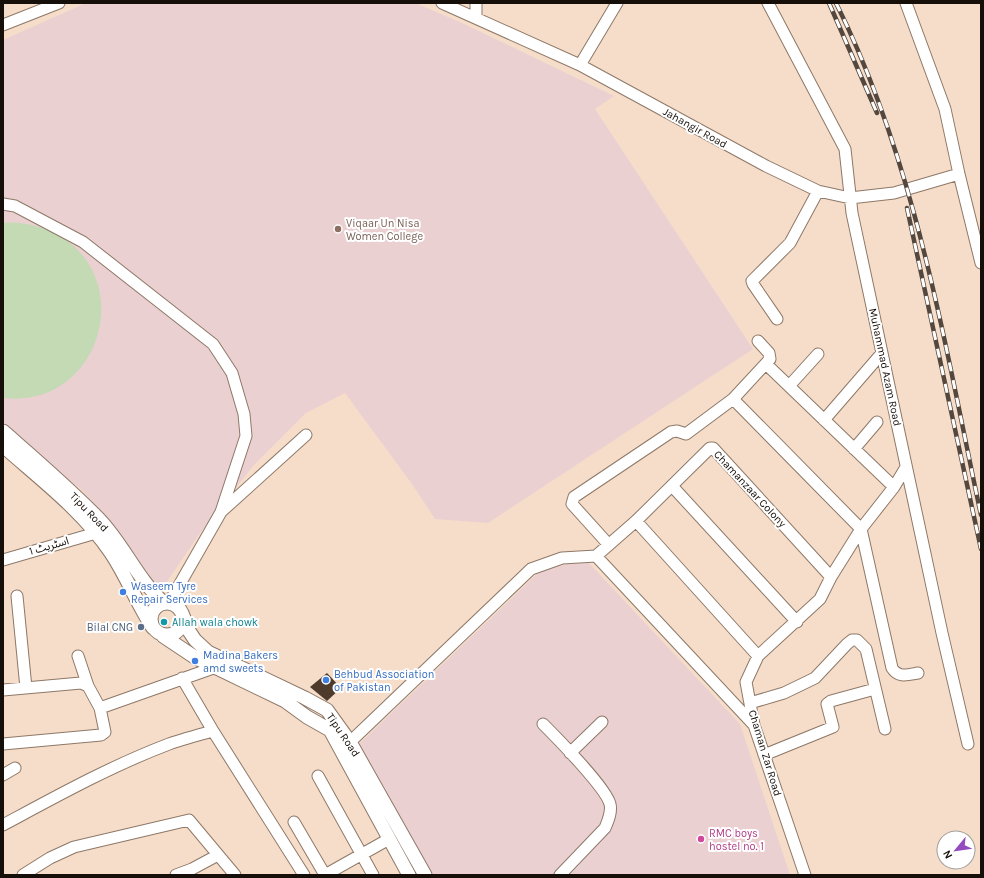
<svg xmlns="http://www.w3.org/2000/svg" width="984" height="878" viewBox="0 0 984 878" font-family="Karla,'Noto Sans Arabic',sans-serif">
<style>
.education{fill:#ebd0d2}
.green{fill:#c4dab5}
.building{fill:#4e3b2c}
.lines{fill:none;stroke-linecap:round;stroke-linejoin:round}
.minor-casing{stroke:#8e7867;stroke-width:13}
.major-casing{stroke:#8e7867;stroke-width:15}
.minor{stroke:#fff;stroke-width:11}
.major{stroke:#fff;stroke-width:13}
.rail-casing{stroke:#54473e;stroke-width:4.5}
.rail{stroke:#fff;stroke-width:3;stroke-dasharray:9;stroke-linecap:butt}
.education-dot{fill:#8d6e63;stroke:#fff;stroke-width:1.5}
.shop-dot{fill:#3f7fe0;stroke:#fff;stroke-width:1.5}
.culture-dot{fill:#0f9aa8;stroke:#fff;stroke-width:1.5}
.service-dot{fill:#5c6f8a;stroke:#fff;stroke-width:1.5}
.hotel-dot{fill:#d1479c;stroke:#fff;stroke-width:1.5}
.labels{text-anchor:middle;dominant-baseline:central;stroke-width:4;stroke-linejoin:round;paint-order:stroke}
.street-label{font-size:11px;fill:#160e08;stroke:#fff}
.education-label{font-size:11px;fill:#785e54;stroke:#fff;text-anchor:start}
.shop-label{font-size:11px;fill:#366cbe;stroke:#fff;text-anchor:start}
.culture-label{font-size:11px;fill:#0d838f;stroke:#fff;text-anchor:start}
.service-label{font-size:11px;fill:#4e5e75;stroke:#fff;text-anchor:end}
.hotel-label{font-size:11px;fill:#b23c85;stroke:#fff;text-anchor:start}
</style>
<rect width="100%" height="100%" fill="#f5ddca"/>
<path class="education" d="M86,3H415L462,23L614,96L595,109L753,349L488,523L435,519L412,484L345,393L306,413L254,465L203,529L157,596L124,538L82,490L34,451L3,421V40Z
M586,560L740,724L790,875H433L359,744L541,570Z"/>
<path class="green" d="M3,223C19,221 36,225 50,231C141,272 102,410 3,398Z"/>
<path class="building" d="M327,673L341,688L327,701L310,687Z"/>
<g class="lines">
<defs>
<path id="minor" d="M442,3L580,65L766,166L818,191L850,198L894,193L959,174
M768,3L845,149L852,213L942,633L968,744
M906,3L945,109L959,174L981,263
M476,18V3
M3,25L59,3
M580,65L617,3
M3,204L15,206L83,242L213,344L232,373L244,414L246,436L221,512L169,603
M777,319L753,284L752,281L790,243L818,191
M766,364L894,487
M789,386L818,354
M733,399L861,529L892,668C898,678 907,675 918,673
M824,420L882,353
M854,449L877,422
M672,486L797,622
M222,511L306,435
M636,521L758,656
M609,545L572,504L574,497L671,432L677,431L686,434L733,399L770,359L769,353L758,341
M596,556L636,521L710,448H713L831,577
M596,556L754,725
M3,560L96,533
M17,596L26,688
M78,656L88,686
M3,690L81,683L88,686L100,708L216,667
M750,703L784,693L815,678L847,644L852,640H857L866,649L885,729
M543,724C557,738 606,788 610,804C612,812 608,821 605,828L560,875
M213,731L304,875
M350,742L531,569L562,558L596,556
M3,744L101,735L105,732L100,708
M570,753L602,722
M764,755L833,727L827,704L831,701L875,689
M3,775L15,768
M318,776L373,875
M294,822L325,875
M3,825C57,796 111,766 169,744C183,739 198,735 213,731L182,678
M23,875L50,858L74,847L189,820L235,875
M176,875L192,869L218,855
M325,875L389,839
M805,875L754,725L746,682L758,656L820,599L831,577L861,529L894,487L906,467"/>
<path id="major" d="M3,431C35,459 69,488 99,519C124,545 137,579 164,603
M3,446C40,479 83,511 111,553C127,577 137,604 153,628
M151 619a16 16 0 1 1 32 0a16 16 0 1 1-32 0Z
M182,613L189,631L195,640L208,652L305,698L327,710L350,742L425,875
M163,636L196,658L285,701L307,717L330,730L409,875"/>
</defs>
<use href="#minor" class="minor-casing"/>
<use href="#major" class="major-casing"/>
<use href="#minor" class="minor"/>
<use href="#major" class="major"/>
<defs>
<path id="rail" d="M829,3L877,113
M836,3C916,163 944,342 981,515
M907,208L981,549"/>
</defs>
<use href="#rail" class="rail-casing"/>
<use href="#rail" class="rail"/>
</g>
<circle class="education-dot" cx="338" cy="229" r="4"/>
<g class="shop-dot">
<circle cx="123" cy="592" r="4"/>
<circle cx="195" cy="661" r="4"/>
<circle cx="326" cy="680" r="4"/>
</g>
<circle class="culture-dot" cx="164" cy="622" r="4"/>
<circle class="service-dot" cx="141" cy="627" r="4"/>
<circle class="hotel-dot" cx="701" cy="839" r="4"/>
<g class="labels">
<g class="street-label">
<text transform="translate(695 128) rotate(29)">Jahangir Road</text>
<text transform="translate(885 367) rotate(78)">Muhammad Azam Road</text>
<text transform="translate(750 489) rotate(47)">Chamanzaar Colony</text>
<text transform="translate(89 512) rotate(46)">Tipu Road</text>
<text transform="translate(49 546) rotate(-16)">اسٹریٹ 1</text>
<text transform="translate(343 735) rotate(56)">Tipu Road</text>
<text transform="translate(765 753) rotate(73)">Chaman Zar Road</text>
</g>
<g class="education-label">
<text x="346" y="223">Viqaar Un Nisa<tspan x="346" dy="13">Women College</tspan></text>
</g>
<g class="shop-label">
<text x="131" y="586">Waseem Tyre<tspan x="131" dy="13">Repair Services</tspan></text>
<text x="203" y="655">Madina Bakers<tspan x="203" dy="13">amd sweets</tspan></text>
<text x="334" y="674">Behbud Association<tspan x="334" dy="13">of Pakistan</tspan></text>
</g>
<g class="culture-label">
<text x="172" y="622">Allah wala chowk</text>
</g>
<g class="service-label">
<text x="133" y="627">Bilal CNG</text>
</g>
<g class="hotel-label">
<text x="709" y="833">RMC boys<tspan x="709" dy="13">hostel no. 1</tspan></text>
</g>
</g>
<rect width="984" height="878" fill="none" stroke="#160e08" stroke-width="8"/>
<g transform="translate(956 850) rotate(241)"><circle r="19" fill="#ffffff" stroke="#a29f9c"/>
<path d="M0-3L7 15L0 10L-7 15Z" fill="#944bbe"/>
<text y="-6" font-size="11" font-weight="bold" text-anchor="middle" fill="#160e08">N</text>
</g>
</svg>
